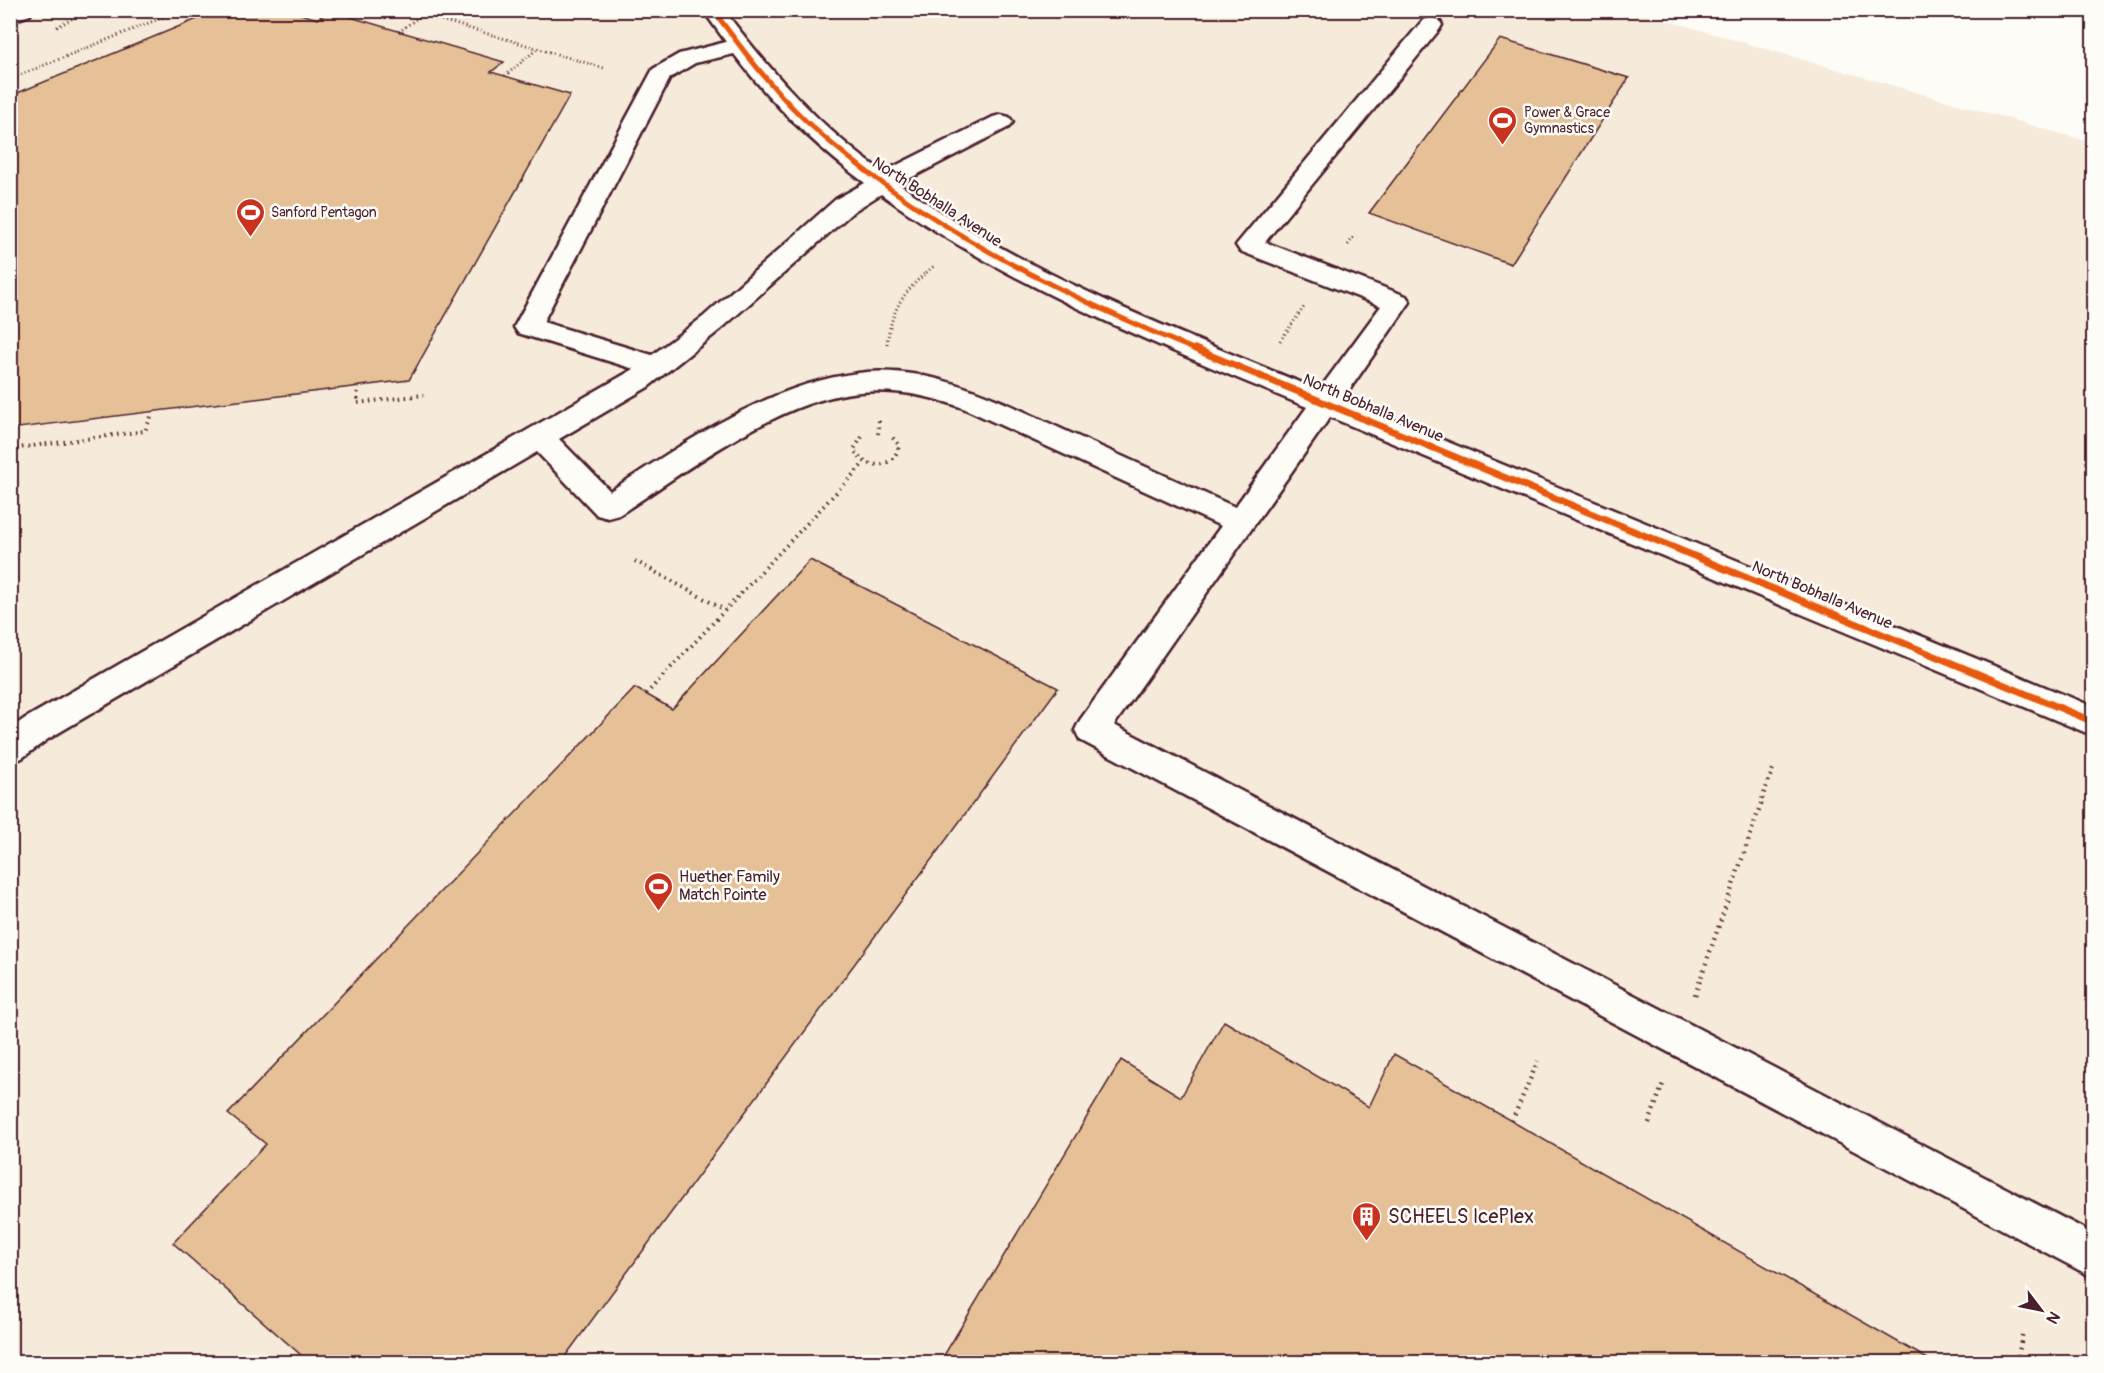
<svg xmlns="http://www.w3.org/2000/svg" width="2104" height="1373" viewBox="0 0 2104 1373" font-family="Pangolin,sans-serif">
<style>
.built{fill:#f6eada}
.building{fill:#e6c096;stroke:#4a1f2b;stroke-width:1.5}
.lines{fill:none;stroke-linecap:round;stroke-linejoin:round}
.minor-casing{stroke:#4a1f2b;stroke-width:5}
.path-far2{stroke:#4a1f2b;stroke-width:3;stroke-dasharray:1 3;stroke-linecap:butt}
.path-far1{stroke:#4a1f2b;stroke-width:4;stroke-dasharray:1.5 4.5;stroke-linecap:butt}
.path{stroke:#4a1f2b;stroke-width:4.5;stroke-dasharray:1.5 5;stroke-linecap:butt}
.minor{fill:#fdfcf7;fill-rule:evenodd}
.cycleway-far1-casing{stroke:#fdfcf7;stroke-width:8}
.cycleway-casing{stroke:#fdfcf7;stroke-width:10}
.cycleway-far1{stroke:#e8590c;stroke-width:5}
.cycleway{stroke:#e8590c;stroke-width:7}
.labels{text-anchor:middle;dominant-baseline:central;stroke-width:5;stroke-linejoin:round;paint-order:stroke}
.far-poi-label{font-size:14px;fill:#4a1f2b;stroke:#fdfcf7;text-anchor:start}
.street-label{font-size:16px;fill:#4a1f2b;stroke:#fdfcf7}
.poi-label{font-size:16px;fill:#4a1f2b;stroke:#fdfcf7;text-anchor:start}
.near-poi-label{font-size:20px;fill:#4a1f2b;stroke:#fdfcf7;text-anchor:start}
</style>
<rect width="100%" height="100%" fill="#fdfcf7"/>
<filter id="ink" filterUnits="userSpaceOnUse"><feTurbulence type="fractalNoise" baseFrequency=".0167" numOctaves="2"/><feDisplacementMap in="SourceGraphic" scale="12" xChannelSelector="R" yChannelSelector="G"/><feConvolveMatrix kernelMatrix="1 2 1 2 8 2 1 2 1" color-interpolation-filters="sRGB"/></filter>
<g filter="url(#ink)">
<path class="built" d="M10,11H1634L2093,143V1362H11Z"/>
<path class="building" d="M219,10H288L317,19L330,11L504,62L491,72L570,95L409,380L10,429V96Z
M1500,39L1629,78L1511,264L1369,213Z
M810,560L1058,688L561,1362H309L173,1243L266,1144L228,1114L635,688L672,709Z
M1224,1021L1369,1107L1394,1054L1933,1362H940L1121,1060L1181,1097Z"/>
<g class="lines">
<defs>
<path id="minor" d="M10,10H32L30,15L10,22Z
M703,10H724C770,71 820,128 883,172L993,117L1001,115L1009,117L1013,122L1009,127L899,184C1027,275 1175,331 1319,390L1381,306L1240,251L1236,245L1423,20L1431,18L1439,20L1442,25L1439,30L1265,242L1406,296L1410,302L1343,399L2094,707V736L1330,417L1114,725L2094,1234V1278L1080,740L1075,730L1080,720L1221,526L963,408C930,396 896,389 860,392C779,399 686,471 619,515L608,518L597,515L537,452L48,739L22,758L10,763V729L24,719L634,369L518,333L514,327L653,69L679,54L726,42ZM734,54C770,102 816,147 865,183L836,199L703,317L652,355L543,322L670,78L695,63ZM881,194C1010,288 1161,346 1307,407L1235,507C1182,483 1130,460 1077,436C1010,406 935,363 858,373C766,385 687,442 610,491L559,439L648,387L721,329L854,211Z"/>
</defs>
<use href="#minor" class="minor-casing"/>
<path class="path-far2" d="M407,10L604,68
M86,12L162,16
M765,16L787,10
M57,27L88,10
M399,32L421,15
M505,76L537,49
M10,79L181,10
M1348,245L1355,235
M1280,341L1304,307
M887,344C892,306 905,290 934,266"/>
<path class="path-far1" d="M358,386L357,403L424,395
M878,434L879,420
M862,437L854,449C863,471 895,470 899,445L892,437
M10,449L145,431L153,412
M635,561L725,610
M646,694L864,463
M1762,799L1774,766"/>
<path class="path" d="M1695,995L1763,798
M1512,1121L1538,1061
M1649,1123L1664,1081
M2017,1362L2023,1331"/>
<use href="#minor" class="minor"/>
<defs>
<path id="cycleway-far1" d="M713,10C742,49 771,88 807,122C920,225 1058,293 1198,351"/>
<path id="cycleway" d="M1195,349L2094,722"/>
</defs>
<use href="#cycleway-far1" class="cycleway-far1-casing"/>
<use href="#cycleway" class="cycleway-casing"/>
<use href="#cycleway-far1" class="cycleway-far1"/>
<use href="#cycleway" class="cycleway"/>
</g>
</g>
<defs>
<symbol id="stadium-pin" viewBox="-11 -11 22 30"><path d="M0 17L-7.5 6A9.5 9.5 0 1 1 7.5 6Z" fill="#c8321e" stroke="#fdfcf7"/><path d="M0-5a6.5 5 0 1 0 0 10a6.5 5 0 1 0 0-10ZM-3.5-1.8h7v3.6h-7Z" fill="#fff"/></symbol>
<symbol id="building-pin" viewBox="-11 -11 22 30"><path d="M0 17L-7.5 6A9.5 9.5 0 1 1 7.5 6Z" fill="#c8321e" stroke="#fdfcf7"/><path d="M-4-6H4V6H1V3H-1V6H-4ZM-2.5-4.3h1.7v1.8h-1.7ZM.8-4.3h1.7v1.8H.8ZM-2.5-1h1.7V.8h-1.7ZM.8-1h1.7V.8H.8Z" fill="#fff"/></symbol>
</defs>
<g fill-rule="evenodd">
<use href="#stadium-pin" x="1486" y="104" width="33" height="45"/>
<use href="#stadium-pin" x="234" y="196" width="33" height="45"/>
<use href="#stadium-pin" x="642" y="870" width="33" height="45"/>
<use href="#building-pin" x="1350" y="1200" width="33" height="45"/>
</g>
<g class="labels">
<g class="far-poi-label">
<text x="1524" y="112">Power &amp; Grace<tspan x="1524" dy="16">Gymnastics</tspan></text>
<text x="271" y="212">Sanford Pentagon</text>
</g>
<g class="street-label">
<text transform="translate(937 202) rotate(33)">North Bobhalla Avenue</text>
<text transform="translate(1373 408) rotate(23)">North Bobhalla Avenue</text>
<text transform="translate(1822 595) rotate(23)">North Bobhalla Avenue</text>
</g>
<g class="poi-label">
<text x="679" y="877">Huether Family<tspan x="679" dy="18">Match Pointe</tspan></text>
</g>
<g class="near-poi-label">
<text x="1388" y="1216">SCHEELS IcePlex</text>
</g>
</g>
<rect width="2104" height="1373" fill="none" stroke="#fdfcf7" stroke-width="36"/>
<rect x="18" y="18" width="2068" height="1337" fill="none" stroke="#4a1f2b" stroke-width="2" filter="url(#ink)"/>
<g transform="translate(2041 1310) rotate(122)" stroke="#fdfcf7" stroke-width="4.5" paint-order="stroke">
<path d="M0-4.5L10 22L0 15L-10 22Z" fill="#4a1f2b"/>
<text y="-9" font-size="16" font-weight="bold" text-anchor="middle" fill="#4a1f2b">N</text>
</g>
</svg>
